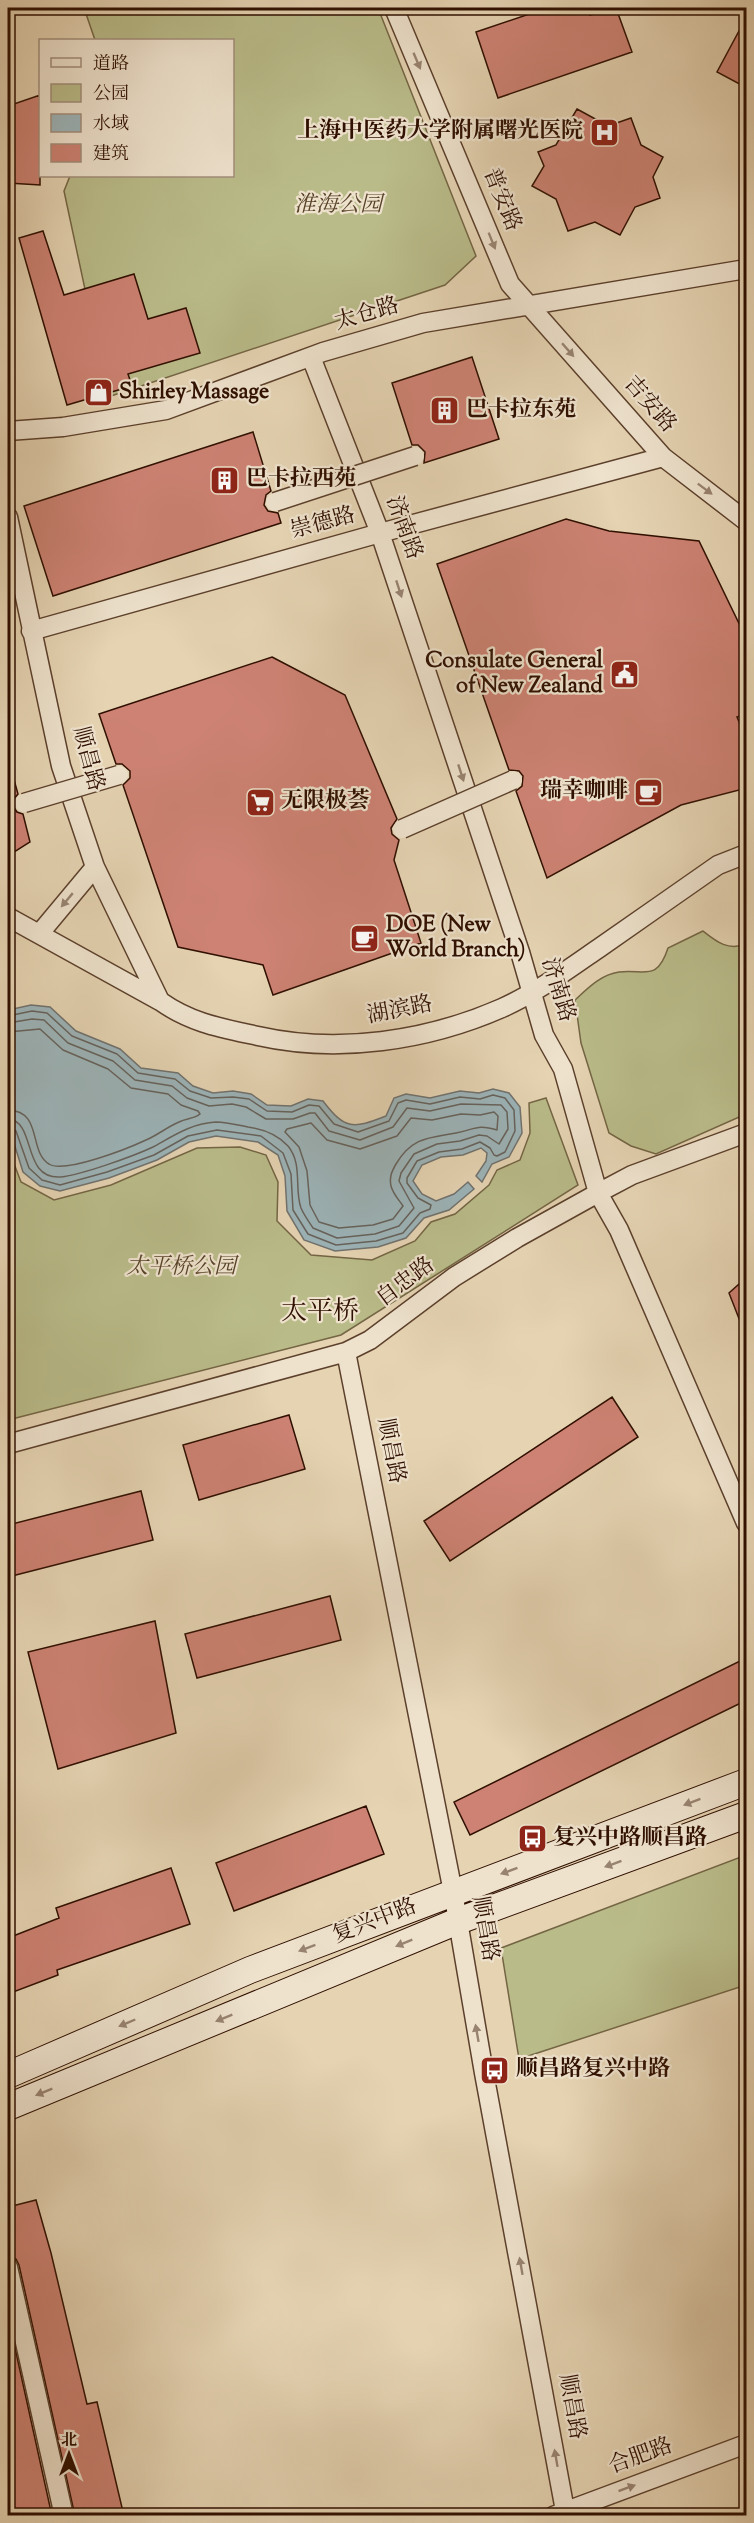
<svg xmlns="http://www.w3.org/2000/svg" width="754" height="2523" viewBox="0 0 754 2523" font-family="'Sorts Mill Goudy','Noto Serif SC',serif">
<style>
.green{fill:#b9bb89;stroke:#746544;stroke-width:1.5}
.water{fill:#9cb4b9;stroke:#70726f;stroke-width:1.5}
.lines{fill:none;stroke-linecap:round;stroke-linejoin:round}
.shore{stroke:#66625c;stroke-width:1.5}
.building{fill:#cd8273;stroke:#2f0f00;stroke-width:1.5}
.street-casing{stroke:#5c402c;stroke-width:21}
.secondary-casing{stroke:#2f0f00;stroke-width:28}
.street{stroke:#eee2cd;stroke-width:18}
.secondary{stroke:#eee2cd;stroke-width:26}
.street-bridge-casing{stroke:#5c402c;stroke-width:21;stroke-linecap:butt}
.street-bridge{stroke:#eee2cd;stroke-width:18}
.oneway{fill:#988371}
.labels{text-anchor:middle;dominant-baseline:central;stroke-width:4.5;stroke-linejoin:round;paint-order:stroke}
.poi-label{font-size:22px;font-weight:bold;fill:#2f0f00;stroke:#eee2cd;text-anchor:start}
.street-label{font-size:22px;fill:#2f0f00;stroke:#eee2cd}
.park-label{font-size:22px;font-style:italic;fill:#584329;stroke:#eee2cd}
.quarter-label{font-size:26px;fill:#2f0f00;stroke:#eee2cd}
</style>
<rect width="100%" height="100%" fill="#e5d3b2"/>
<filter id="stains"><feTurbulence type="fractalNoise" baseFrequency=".00333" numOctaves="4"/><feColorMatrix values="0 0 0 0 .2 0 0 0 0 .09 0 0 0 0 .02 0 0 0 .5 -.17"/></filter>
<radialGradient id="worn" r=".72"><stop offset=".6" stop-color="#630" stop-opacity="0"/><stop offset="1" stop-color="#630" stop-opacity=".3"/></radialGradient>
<path class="green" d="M84,8H378L476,256L445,285L108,397L64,191L70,176H232V40H95Z
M703,931C717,942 728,951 746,944V1114L656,1154L631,1146L609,1133L581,1043L575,1000C588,988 600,975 619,972C645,969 657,982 668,948Z
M546,1098L578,1185L341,1335L8,1420V1148L21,1182L54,1200L111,1185L197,1148L240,1147L266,1155L278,1182L277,1221L311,1255L372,1260L415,1241L431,1222L455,1214L489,1185L497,1170L520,1160L530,1133L529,1103Z
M746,1855V1985L519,2059L501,1948Z"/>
<path class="water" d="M31,1005L50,1007L76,1031L120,1049L141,1068L178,1073L193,1086L213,1093L233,1091L251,1094L267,1105L291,1106L308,1099L323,1101C345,1130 353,1129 386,1116L394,1098L406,1094L430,1098L460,1091L479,1093L493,1089L509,1093L520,1107L522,1133L509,1157L492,1164L482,1182L476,1176L486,1161L487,1153L481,1148L463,1155L441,1157L422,1165L413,1181L422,1194L436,1201L454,1194L468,1182L474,1189L449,1210L424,1218L406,1238L378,1247L335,1251L304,1240L287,1211L285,1176L278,1155L258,1142L216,1136L189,1142L157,1160L109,1178L60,1191L40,1186L23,1172L8,1124V1010Z"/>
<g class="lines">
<path class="shore" d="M8,1016L32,1011L47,1013L72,1036L117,1054L138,1073L175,1079L190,1091L211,1098L233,1097L249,1099L267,1111L292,1112L309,1105L319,1106L334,1124L358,1132L389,1121L398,1103L406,1100L430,1104L460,1097L480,1099L493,1095L505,1098L514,1110L515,1131L505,1152L497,1156L494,1155L490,1148L480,1142L462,1149L439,1152L417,1161L407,1178V1183L418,1198L431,1205L430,1209L420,1213L403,1233L376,1241L336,1245L308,1234L293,1210L291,1174L283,1153L261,1136L217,1130L188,1136L154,1155L107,1172L60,1185L42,1180L29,1168L16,1131L8,1127
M8,1023L32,1019L44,1020L68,1043L113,1061L135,1080L172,1086L187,1098L209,1106L232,1104L246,1107L266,1119H293L310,1113H315L329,1131L360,1140L393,1127L407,1108L430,1111L461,1104L501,1105L507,1112L508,1129L499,1144L487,1136L479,1135L460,1141L437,1144L414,1154L401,1173L399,1181L414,1208L399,1226L375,1234L337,1238L313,1228C309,1222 304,1215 301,1208C294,1189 303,1164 288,1146C278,1135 262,1129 248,1127C238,1125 226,1122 216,1122C192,1123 173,1136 153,1147C134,1156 81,1175 61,1177C21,1180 37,1121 8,1119
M8,1032L40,1029L63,1050L108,1069L131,1088L168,1094L181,1105L198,1111L200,1114C194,1119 186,1118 179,1122C167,1127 158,1135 146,1140C129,1148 64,1174 49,1164C28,1151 43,1111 8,1110
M494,1112L498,1116L497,1130C477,1124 476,1129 456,1133C429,1138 412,1137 396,1164C392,1171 389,1177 391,1186C393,1194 399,1200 403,1206L393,1219L373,1225L339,1228L319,1222L310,1205L307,1171L299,1147L285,1132L287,1129L311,1123L327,1140L360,1149L397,1136L411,1118L432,1120L461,1114L480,1115Z"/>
</g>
<path class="building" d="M547,8H588L590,15L616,8L632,52L498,98L476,32Z
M747,16V88L717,72Z
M40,95V185L8,183V106Z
M577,109L608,126L631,118L641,145L663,157L653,177L660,198L635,207L620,235L595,222L568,231L556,199L532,186L544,166L538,152L556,145Z
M43,231L64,295L134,274L148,319L186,308L200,353L128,374L132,386L67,405L19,238Z
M472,357L499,439L424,463L425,452L418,445H412L392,383Z
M253,432L271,491L266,495L264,505L268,511L278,513L281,523L53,596L24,506Z
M566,519L609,531L699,541L747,640V714L737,717L747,741V788L681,805L547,878L516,791L522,786L523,776L519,771L509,770L437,564Z
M272,657L345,695L397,819L391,828L392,834L399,840L394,860L421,943L273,995L263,965L178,947L123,785L130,778V771L122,764H116L99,714Z
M13,776L18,794L13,800V806L17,812L23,814L30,842L8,856V777Z
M747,1277V1334H745L729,1293Z
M612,1397L638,1437L450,1561L424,1521Z
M289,1415L305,1469L199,1500L183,1445Z
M141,1491L153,1540L8,1577V1525Z
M330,1596L341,1640L197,1678L185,1634Z
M155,1621L176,1733L58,1769L28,1652Z
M740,1661L747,1675V1700L470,1835L454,1802Z
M366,1806L384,1854L234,1911L216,1863Z
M171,1868L190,1924L57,1970L58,1975L8,1994V1938L59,1918L56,1908Z
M36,2200L51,2253L87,2404L97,2402L124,2516H75L19,2265L16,2259L8,2256V2207Z
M8,2316L52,2516H8Z"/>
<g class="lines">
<defs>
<path id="street" d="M394,8L510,284L663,457L746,521
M311,357L380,533L520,952L544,1035L563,1069L598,1193L619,1230L746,1523
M8,431L63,427L166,410L323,352L423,323L746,269
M8,517L61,766L95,867L160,1001
M31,631L380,533L663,457
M8,917L160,1001C191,1023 221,1028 258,1036C338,1054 427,1041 502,1008C538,992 570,968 602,946C641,919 679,892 718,865L746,854
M40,933L95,867
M346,1352L453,1892L484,2073L566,2516
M8,1444L346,1352L370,1340L454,1277L517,1238L598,1193L632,1175L746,1133
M8,2267L64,2516
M553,2516L746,2444"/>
<path id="secondary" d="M8,2075L250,1970L746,1782
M8,2107L458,1921L746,1815"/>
</defs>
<use href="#street" class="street-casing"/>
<use href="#secondary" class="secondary-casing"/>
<use href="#street" class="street"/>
<use href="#secondary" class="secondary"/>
<defs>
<path id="street-bridge" d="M275,502L415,456
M24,803L119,775
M402,829L513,780"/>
</defs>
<use href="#street-bridge" class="street-bridge-casing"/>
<use href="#street-bridge" class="street-bridge"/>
</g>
<defs><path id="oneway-solid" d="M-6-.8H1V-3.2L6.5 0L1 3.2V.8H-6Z" transform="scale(1.5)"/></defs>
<g class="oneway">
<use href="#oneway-solid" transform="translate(417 61) rotate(67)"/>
<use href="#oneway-solid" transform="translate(492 241) rotate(68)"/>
<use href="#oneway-solid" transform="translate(568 350) rotate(49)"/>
<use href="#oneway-solid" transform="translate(705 489) rotate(37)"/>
<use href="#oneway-solid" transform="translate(399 589) rotate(72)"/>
<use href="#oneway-solid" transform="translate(461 773) rotate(72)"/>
<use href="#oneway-solid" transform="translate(67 900) rotate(130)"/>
<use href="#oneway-solid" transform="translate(692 1802) rotate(159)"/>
<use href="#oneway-solid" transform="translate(613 1864) rotate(160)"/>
<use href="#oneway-solid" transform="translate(509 1871) rotate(160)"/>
<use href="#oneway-solid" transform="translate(404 1943) rotate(158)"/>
<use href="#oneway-solid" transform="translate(307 1948) rotate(159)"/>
<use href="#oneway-solid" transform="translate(224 2018) rotate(158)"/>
<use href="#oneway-solid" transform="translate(127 2023) rotate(157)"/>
<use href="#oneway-solid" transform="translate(477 2033) rotate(-100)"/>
<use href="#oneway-solid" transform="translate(44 2092) rotate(158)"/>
<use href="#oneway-solid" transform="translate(521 2266) rotate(-100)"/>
<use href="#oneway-solid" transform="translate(556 2458) rotate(-100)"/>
<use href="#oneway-solid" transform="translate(627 2488) rotate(-20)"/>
</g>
<defs>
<symbol id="hospital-square" viewBox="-11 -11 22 22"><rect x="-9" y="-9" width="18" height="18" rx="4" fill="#8f2418" stroke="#eee2cd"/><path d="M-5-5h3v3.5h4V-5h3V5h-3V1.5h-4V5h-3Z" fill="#fff"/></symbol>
<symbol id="shop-square" viewBox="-11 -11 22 22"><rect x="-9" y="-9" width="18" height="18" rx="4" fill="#8f2418" stroke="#eee2cd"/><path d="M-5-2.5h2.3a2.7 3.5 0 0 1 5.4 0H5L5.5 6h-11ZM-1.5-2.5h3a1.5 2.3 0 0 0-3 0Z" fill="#fff"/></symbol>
<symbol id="building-square" viewBox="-11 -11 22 22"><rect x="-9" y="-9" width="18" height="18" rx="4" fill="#8f2418" stroke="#eee2cd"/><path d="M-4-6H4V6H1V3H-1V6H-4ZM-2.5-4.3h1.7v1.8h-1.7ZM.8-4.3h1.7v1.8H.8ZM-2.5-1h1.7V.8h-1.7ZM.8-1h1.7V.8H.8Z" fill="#fff"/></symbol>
<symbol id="civic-square" viewBox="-11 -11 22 22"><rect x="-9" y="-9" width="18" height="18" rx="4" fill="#8f2418" stroke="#eee2cd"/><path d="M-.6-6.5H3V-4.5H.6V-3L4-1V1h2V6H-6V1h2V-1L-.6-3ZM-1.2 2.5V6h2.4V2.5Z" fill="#fff"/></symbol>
<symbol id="cafe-square" viewBox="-11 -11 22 22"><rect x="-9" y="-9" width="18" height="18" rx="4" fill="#8f2418" stroke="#eee2cd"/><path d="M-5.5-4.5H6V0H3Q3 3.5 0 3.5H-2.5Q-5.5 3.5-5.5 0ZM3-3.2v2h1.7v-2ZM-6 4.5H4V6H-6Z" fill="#fff"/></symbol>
<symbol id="supermarket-square" viewBox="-11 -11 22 22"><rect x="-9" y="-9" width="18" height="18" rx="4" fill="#8f2418" stroke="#eee2cd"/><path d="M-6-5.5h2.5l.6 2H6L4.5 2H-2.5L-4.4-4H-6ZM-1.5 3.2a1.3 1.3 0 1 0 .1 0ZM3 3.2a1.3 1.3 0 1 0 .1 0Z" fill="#fff"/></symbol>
<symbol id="bus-square" viewBox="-11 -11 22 22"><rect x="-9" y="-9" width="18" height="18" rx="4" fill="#8f2418" stroke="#eee2cd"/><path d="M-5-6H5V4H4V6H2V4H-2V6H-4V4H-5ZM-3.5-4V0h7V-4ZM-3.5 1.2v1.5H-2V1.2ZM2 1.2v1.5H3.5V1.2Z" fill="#fff"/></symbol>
</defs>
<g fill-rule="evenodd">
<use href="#hospital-square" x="588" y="116" width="33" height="33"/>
<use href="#shop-square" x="82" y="376" width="33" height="33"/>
<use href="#building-square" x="428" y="394" width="33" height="33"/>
<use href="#building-square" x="208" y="464" width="33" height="33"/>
<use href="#civic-square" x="608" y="658" width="33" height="33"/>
<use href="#cafe-square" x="632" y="776" width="33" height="33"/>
<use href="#supermarket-square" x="244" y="786" width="33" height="33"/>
<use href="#cafe-square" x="348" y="922" width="33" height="33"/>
<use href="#bus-square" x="516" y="1822" width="33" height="33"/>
<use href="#bus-square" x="478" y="2054" width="33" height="33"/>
</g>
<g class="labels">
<g class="poi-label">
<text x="583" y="132" text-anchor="end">上海中医药大学附属曙光医院</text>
<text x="119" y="393">Shirley Massage</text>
<text x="466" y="411">巴卡拉东苑</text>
<text x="246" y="480">巴卡拉西苑</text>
<text x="603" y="662" text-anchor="end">Consulate General<tspan x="603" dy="25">of New Zealand</tspan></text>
<text x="628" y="792" text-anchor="end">瑞幸咖啡</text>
<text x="281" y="802">无限极荟</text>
<text x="386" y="926">DOE (New<tspan x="386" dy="25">World Branch)</tspan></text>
<text x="553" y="1839">复兴中路顺昌路</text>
<text x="516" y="2070">顺昌路复兴中路</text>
</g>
<g class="street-label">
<text transform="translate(501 200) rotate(68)">普安路</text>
<text transform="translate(367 315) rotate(-16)">太仓路</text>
<text transform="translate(649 405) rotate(49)">吉安路</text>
<text transform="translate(323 524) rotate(-15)">崇德路</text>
<text transform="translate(403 528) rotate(70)">济南路</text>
<text transform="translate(87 759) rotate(75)">顺昌路</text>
<text transform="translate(557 990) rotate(73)">济南路</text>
<text transform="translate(400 1011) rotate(-11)">湖滨路</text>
<text transform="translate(406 1283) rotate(-37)">自忠路</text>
<text transform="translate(390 1451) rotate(79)">顺昌路</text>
<text transform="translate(375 1922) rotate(-21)">复兴中路</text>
<text transform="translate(484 1929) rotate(80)">顺昌路</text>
<text transform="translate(571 2407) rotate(80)">顺昌路</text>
<text transform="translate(641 2457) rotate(-20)">合肥路</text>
</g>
<g class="park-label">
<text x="338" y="206">淮海公园</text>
<text x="181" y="1268">太平桥公园</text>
</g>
<g class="quarter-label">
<text x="320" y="1312">太平桥</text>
</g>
</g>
<rect width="754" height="2523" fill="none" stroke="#e5d3b2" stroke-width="30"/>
<rect x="9" y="9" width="736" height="2505" fill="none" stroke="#2f0f00" stroke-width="3"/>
<rect x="15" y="15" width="724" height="2493" fill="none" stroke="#2f0f00" stroke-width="1.5"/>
<rect x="39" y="39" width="195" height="138" fill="#eee2cd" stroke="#a28e7b" stroke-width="1.5"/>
<rect x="51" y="58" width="30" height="9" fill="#eee2cd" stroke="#a28e7b" stroke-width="1.5"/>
<text x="93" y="69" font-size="18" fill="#2f0f00">道路</text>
<rect x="51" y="84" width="30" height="18" fill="#b9bb89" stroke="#a28e7b" stroke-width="1.5"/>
<text x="93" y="99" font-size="18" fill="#2f0f00">公园</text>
<rect x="51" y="114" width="30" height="18" fill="#9cb4b9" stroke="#a28e7b" stroke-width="1.5"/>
<text x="93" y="129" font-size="18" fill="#2f0f00">水域</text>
<rect x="51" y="144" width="30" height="18" fill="#cd8273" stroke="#a28e7b" stroke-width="1.5"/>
<text x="93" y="159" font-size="18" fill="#2f0f00">建筑</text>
<g transform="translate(69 2454)" stroke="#eee2cd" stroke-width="4.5" paint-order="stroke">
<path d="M0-4.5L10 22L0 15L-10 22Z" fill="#2f0f00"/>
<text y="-9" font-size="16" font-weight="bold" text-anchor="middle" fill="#2f0f00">北</text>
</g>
<rect width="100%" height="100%" filter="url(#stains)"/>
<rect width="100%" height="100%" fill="url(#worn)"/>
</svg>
